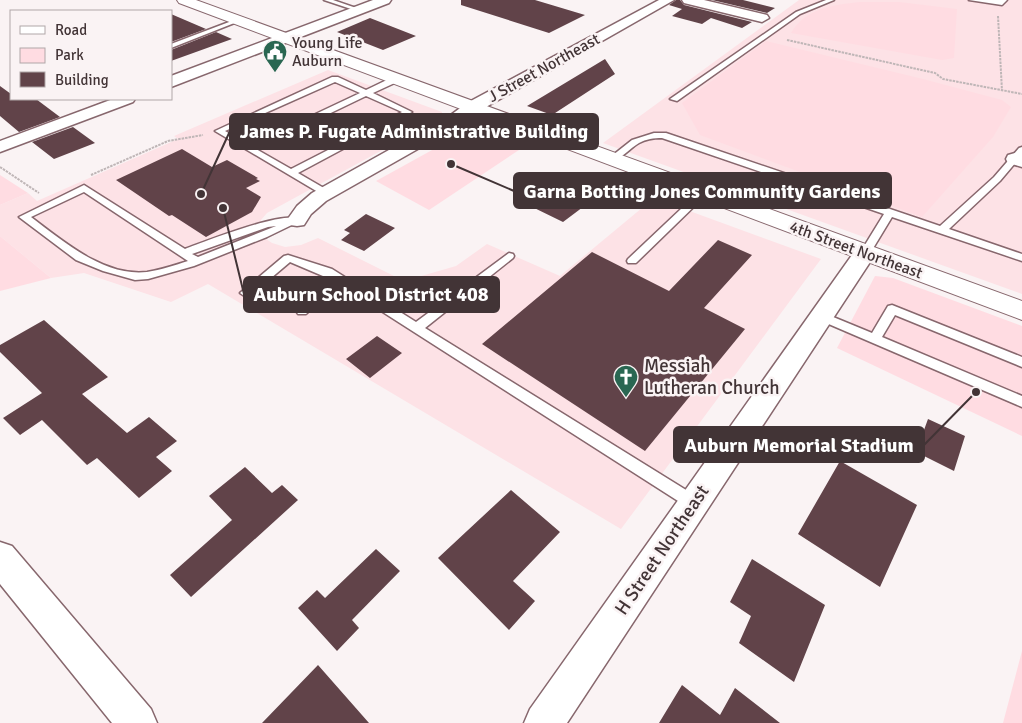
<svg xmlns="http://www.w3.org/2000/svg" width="1022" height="723" viewBox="0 0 1022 723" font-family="Signika,sans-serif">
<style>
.built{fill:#fde2e6}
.green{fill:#ffdce2}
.building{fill:#614349}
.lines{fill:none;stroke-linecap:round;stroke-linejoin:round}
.service-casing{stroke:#87676d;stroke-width:3}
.minor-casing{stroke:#87676d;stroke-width:3}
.tertiary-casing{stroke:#87676d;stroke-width:2}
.path{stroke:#bfb6b7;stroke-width:2;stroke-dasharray:2.5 1;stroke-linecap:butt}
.service{fill:#fff;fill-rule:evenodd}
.minor{fill:#fff;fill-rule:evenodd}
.tertiary{fill:#fff;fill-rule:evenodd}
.labels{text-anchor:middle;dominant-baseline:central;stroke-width:5;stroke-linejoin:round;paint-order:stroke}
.far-poi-label{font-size:16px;fill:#423436;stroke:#faf3f4;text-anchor:start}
.far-street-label{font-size:16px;fill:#423436;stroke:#faf3f4}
.poi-label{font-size:19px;fill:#423436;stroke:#faf3f4;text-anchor:start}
.street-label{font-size:19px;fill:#423436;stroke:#faf3f4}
.leader{fill:none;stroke:#423436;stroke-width:2}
.callout-dot{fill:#423436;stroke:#faf3f4;stroke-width:2}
.callout{fill:#423436;stroke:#423436;stroke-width:2}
.callout-label{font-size:20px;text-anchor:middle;font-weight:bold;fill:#fff}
</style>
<rect width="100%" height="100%" fill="#faf3f4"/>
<path class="built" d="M799,0H1022V294L603,143Z
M328,70L442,112V115L441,118L267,213L261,220L259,228L263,237L272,243L285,247L301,245L318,238L404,281L456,266L487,244L560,276L654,198L821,259L621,529L208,284L171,302L84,273L51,278L0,236V205L28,193L37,201L178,139L174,136Z"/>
<path class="green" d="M860,2H899L957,9L954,58L942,60L791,33C806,8 833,5 860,2Z
M766,41L923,79L1002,100L1011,107L993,137L922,217L700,135L682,103Z
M472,128L522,148L429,210L376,181Z
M0,175L28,193L0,205Z
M0,236L51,278L0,291Z
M875,276L893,278L1022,326V436L837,348Z
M1022,651V723H1003Z"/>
<path class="building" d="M461,0H535L585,15L549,33L461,5Z
M676,0H680L684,5L752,22L742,28L711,18L702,24L672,16L682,9L669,5Z
M712,0H743L775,8L767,13Z
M171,14L206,29L171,42Z
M370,18L416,36L383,50L337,32Z
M216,32L232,39L171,61V50Z
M605,59L615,74L552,115L527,106Z
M0,86L11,94V99H36L60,117L19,132L0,116Z
M73,127L95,143L54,159L32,142Z
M182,149L212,167L227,160L258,178L256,179L260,181L246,188L261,197L252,212L206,237L172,215L169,216L116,180Z
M536,178L572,193L565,199L583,207L563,222L522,202L525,199L514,194Z
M366,214L395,228L364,251L341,240L350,233L344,230Z
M718,240L752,255L704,308L745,329L645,451L482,344L592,252L669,291Z
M44,320L108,377L82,394L127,433L149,417L177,441L156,457L172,471L139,498L97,458L87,465L42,420L20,435L3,418L42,393L0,352V345Z
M377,336L402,353L370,378L346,359Z
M928,419L965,436L954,471L916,452Z
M840,461L917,505L880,587L798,534Z
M245,467L272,493L282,485L298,500L191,597L170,575L232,520L209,496Z
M511,490L560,532L513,581L535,601L509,630L438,558Z
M376,549L400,571L352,620L359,628L337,651L298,608L317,590L325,598Z
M752,559L825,605L794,682L739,643L751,616L730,602Z
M318,665L369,723H262Z
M682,685L720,715L735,688L780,723H659Z"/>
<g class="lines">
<defs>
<path id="service" d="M324,0H333L362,10L357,11Z
M826,0H834L800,14L677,101L670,99L796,12Z
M969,0H1007L1002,5Z
M237,19L242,20L171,48V44Z
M332,77H338L366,90L393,77H399V81L373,93L412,112L298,173L329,191V195H323L215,131ZM335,82L360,93L250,145L225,131ZM366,96L402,112L291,169L256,149Z
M654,133H666L940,226L994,177L1019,148L1022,147V155L1000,181L949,229L1022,254V261L892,217L869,255H861L860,253L884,214L662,138C654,138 646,139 639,143C630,148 619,162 609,161L608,159L632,140Z
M84,185L185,249C204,242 289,208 302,220L267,237L194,266L148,279L135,280L103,271L76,260L19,217ZM84,192L188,261C175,265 161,270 147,272C104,277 63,241 31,217ZM276,226L198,257L192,254L268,227Z
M703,190L706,191V195L636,263H628L627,261L628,259L700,191Z
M509,253L513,254L514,256L513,258L425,328L699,498L702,503L699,508L694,510L689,508L339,284L306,314H298L296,311L298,308L330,279L290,262L250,296L246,297L240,293L284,256L288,255L332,269L416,322Z
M892,305L1022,357V367L895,315L882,337L1022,396V407L817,319L815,316L821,312L872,333L888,306Z"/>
<path id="minor" d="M373,0H391L389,3L171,87V76Z
M659,0H674L479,111L460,125L326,201L311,214L304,225L297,226L290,225L287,220L297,206L312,193L448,117L467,103Z
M682,0H704L767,15L769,18L762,22L684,3Z
M113,99H135L133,102L0,152V141Z
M1015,153L1022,155V167L1008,163L1006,159L1008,155Z
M865,246L873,248L876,253L567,723H524L530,709L857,248Z
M0,542L12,546L151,709L157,723H112L0,584Z"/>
<path id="tertiary" d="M177,0H196L1022,301V320L179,3Z"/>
</defs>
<use href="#service" class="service-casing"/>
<use href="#minor" class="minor-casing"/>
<use href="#tertiary" class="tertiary-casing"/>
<path class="path" d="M998,16L1002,91
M787,40L935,73L943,79L1022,94
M0,167L39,193
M91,175L168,141L203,135"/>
<use href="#service" class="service"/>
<use href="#minor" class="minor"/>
<use href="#tertiary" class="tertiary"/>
</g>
<defs>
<symbol id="civic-pin" viewBox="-11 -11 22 30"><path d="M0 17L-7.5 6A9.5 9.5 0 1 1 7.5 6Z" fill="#2a6752" stroke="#faf3f4"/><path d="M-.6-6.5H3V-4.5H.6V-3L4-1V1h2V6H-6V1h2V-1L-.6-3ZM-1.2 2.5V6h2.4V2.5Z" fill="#fff"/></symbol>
<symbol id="church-pin" viewBox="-11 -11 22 30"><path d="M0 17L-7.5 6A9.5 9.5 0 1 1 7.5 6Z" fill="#2a6752" stroke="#faf3f4"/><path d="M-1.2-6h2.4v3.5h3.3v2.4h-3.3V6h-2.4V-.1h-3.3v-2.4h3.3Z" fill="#fff"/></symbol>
</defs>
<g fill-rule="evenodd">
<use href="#civic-pin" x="261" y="38" width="28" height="38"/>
<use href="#church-pin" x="612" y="363" width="28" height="38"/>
</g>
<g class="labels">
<g class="far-poi-label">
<text x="292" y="43">Young Life<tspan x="292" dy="18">Auburn</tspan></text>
</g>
<g class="far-street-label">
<text transform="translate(544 68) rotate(-29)">J Street Northeast</text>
<text transform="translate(856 250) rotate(20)">4th Street Northeast</text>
</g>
<g class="poi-label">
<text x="644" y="366">Messiah<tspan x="644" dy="22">Lutheran Church</tspan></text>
</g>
<g class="street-label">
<text transform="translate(662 550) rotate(-56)">H Street Northeast</text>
</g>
</g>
<path class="leader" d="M201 194L230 131M451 164L514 191M223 208L244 294M976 392L924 445"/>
<g class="callout-dot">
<circle cx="201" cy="194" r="5"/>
<circle cx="451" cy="164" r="5"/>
<circle cx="223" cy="208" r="5"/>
<circle cx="976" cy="392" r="5"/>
</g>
<g class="callout">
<rect x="230" y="114" width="368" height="35" rx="5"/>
<rect x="514" y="173" width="377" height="35" rx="5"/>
<rect x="244" y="277" width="255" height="35" rx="5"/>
<rect x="674" y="427" width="250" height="35" rx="5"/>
</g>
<g class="callout-label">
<text x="414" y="138">James P. Fugate Administrative Building</text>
<text x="702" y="198">Garna Botting Jones Community Gardens</text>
<text x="371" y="301">Auburn School District 408</text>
<text x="799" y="452">Auburn Memorial Stadium</text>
</g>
<rect x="10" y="10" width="162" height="90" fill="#faf3f4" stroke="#b0a7a8"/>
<rect x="20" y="26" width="25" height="8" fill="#ffffff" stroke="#b0a7a8"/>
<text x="55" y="35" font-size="15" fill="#423436">Road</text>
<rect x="20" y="48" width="25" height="15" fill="#ffdce2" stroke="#b0a7a8"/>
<text x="55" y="60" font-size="15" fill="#423436">Park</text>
<rect x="20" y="72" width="25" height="15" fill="#614349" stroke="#b0a7a8"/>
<text x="55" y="85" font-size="15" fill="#423436">Building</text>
</svg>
